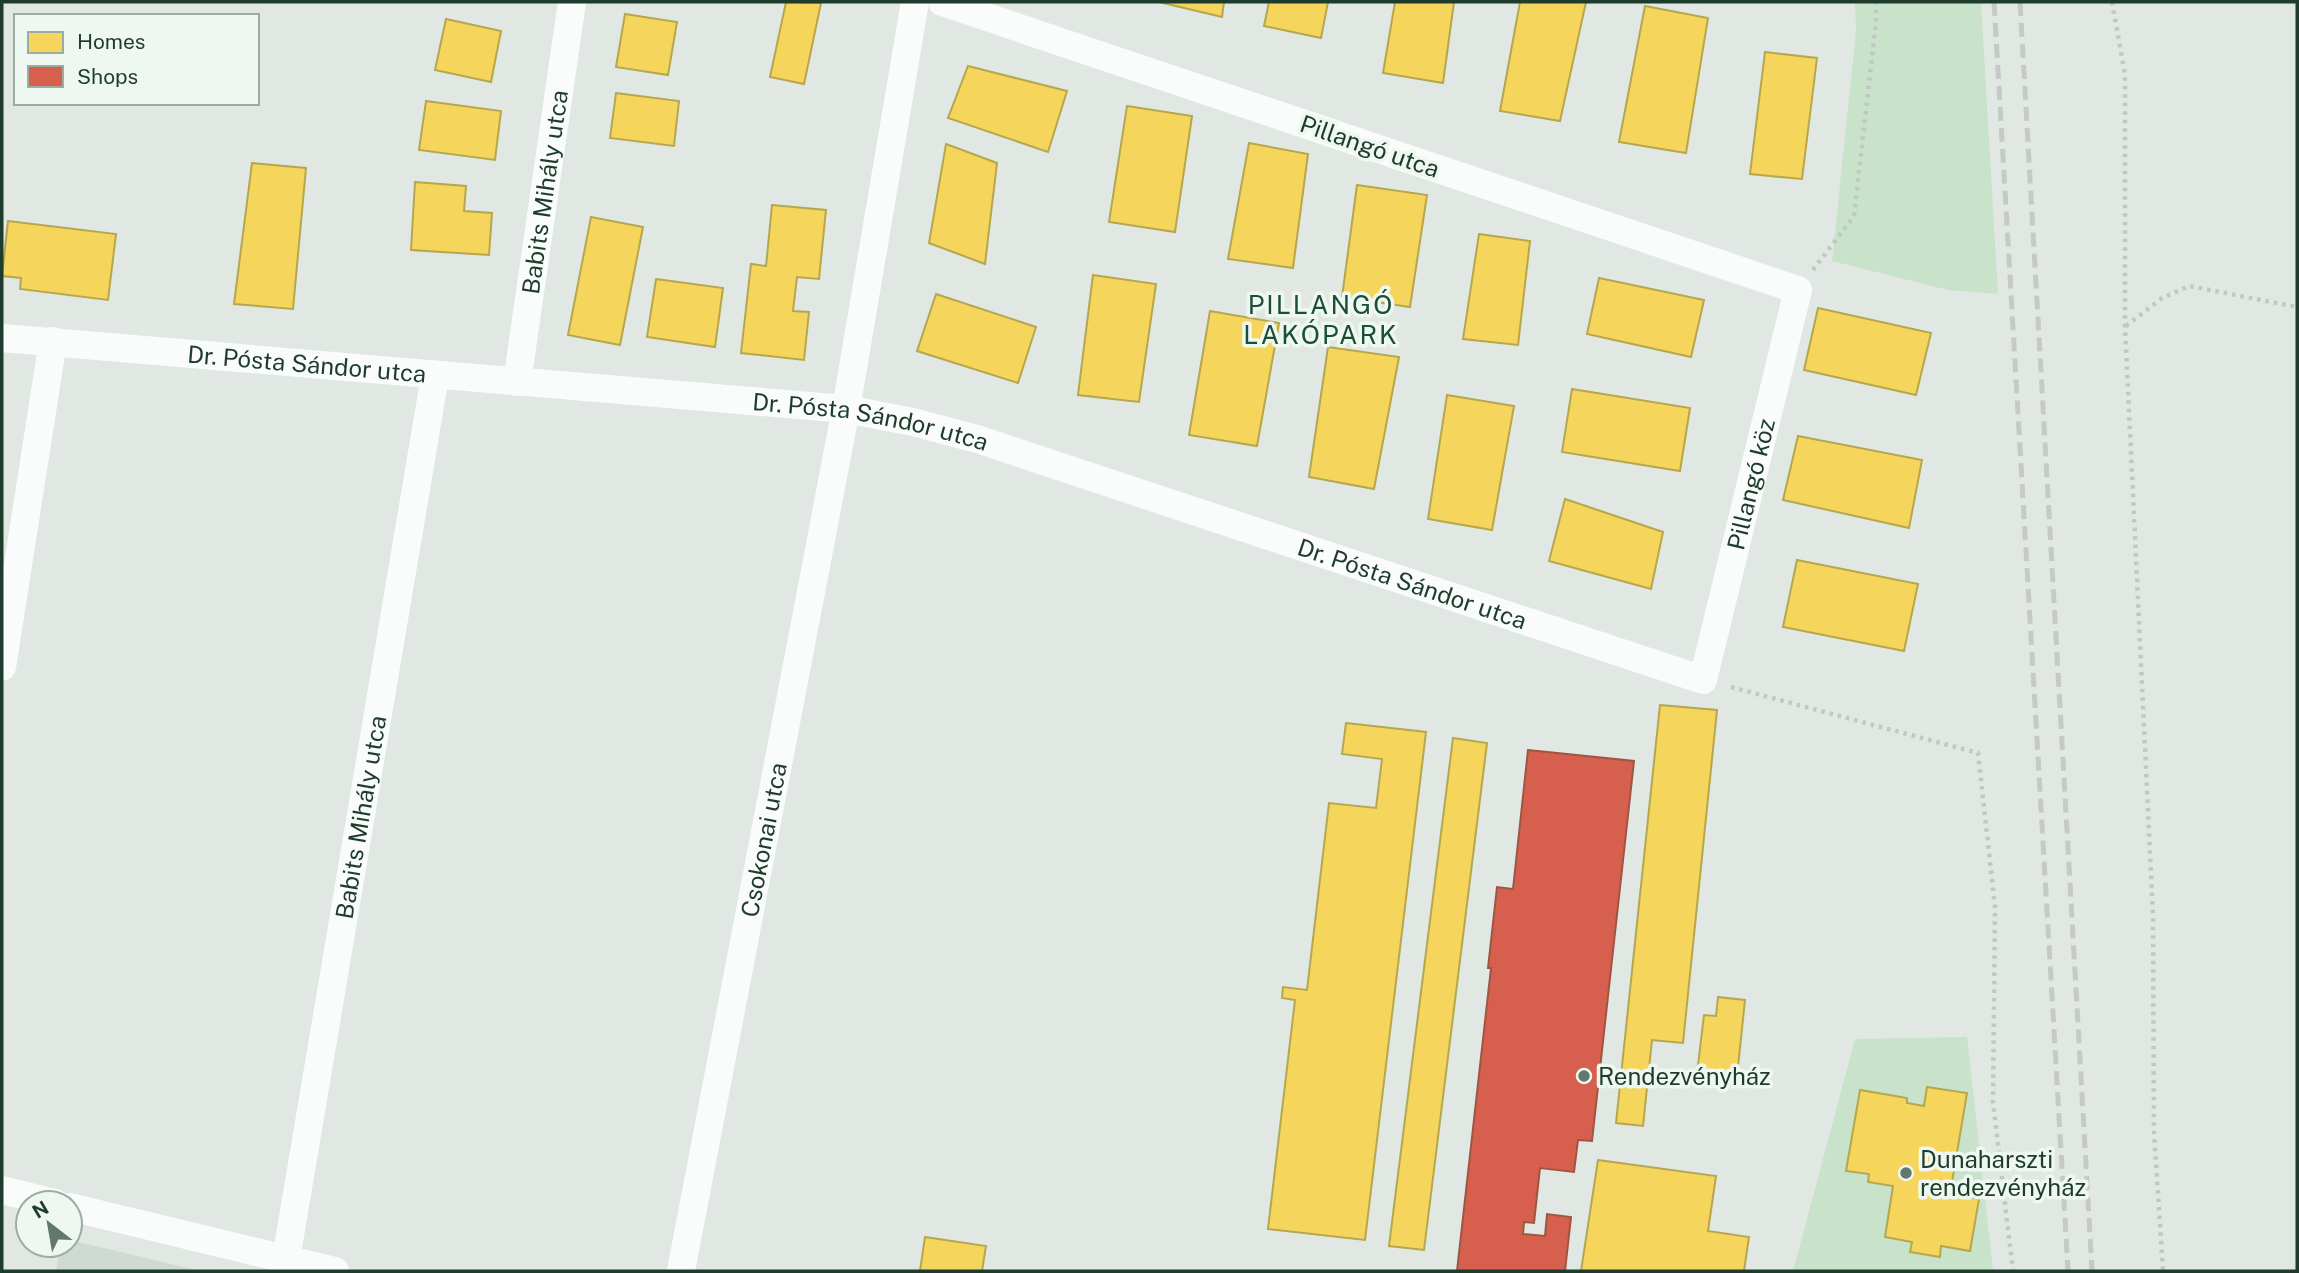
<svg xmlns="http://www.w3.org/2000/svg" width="2299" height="1273" viewBox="0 0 2299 1273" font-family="'Public Sans',sans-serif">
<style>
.built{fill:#cedad2}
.green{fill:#c9e2ca}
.homes{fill:#f6d55c;stroke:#b5a74e;stroke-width:2}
.shops{fill:#d6604d;stroke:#9f5543;stroke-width:2}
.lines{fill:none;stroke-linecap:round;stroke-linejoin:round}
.path{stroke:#bfc8c3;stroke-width:4.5;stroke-dasharray:3.5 5;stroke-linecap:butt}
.street{stroke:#fafcfb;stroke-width:28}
.rail{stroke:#c5cac7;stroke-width:5;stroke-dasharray:14 7;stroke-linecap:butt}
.poi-dot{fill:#62786c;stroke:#eff7f1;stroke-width:2.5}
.labels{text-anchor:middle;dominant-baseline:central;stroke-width:7;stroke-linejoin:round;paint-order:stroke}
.street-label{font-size:24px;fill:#1e3c2c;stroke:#eff7f1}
.poi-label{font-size:24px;fill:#1e3c2c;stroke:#eff7f1;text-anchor:start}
.neighbourhood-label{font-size:26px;letter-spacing:2px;fill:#194f34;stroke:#eff7f1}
</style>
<rect width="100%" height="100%" fill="#e1e8e3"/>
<path class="built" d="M70,1240L200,1271H56L61,1245H70Z"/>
<path class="green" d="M1855,2H1981L1998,294L1948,290L1832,261L1856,31Z
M1967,1037L1993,1271H1793L1855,1039Z"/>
<path class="homes" d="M786,2L821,3L804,84L770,77Z
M1159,2H1224L1222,17Z
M1269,2H1328L1321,38L1264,26Z
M1395,2H1454L1443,83L1383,73Z
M1520,2H1586L1560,121L1500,111Z
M1645,6L1708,18L1686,153L1619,142Z
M625,14L677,22L668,75L616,67Z
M446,19L501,31L491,82L435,70Z
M1765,52L1817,58L1802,179L1750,174Z
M968,66L1067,91L1048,152L948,118Z
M616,93L679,101L674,146L610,138Z
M426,101L501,111L495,160L419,150Z
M1127,106L1192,116L1175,232L1109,222Z
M1249,143L1308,154L1293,268L1228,259Z
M946,144L997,163L985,264L929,243Z
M252,163L306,168L293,309L234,304Z
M415,182L466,186L464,211L492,213L489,255L411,250Z
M1357,185L1427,195L1410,307L1342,297Z
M772,205L826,210L819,279L797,277L793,311L809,312L804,360L741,353L751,264L766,266Z
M591,217L643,227L620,345L568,335Z
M8,221L116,234L108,300L20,289L21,278L2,276Z
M1479,234L1530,241L1518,345L1463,339Z
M1093,275L1156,284L1139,402L1078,395Z
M1599,278L1704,300L1691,357L1587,334Z
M656,279L723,288L715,347L647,337Z
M936,294L1036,327L1018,383L917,351Z
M1818,308L1931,333L1916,395L1804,370Z
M1210,311L1279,323L1257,446L1189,435Z
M1328,347L1399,357L1374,489L1309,477Z
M1572,389L1690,408L1680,471L1562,452Z
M1447,395L1514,406L1492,530L1428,519Z
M1798,436L1922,460L1909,528L1783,500Z
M1565,499L1663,532L1651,589L1549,561Z
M1797,560L1918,584L1904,651L1783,627Z
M1660,705L1717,710L1683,1043L1652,1040L1643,1126L1616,1123Z
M1346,723L1426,732L1365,1240L1268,1229L1295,1000L1282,998L1283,987L1307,990L1329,803L1376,808L1382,759L1342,754Z
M1453,738L1487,743L1424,1250L1389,1246Z
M1718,997L1745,1000L1736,1086L1696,1082L1704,1015L1716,1016Z
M1927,1087L1967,1093L1950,1194L1979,1199L1970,1251L1941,1246L1940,1257L1910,1252L1912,1242L1885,1237L1893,1186L1868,1182L1869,1174L1846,1171L1860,1090L1907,1098V1103L1924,1106Z
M1598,1160L1716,1176L1708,1231L1749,1237L1744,1271H1581Z
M925,1237L986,1246L982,1271H920Z"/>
<path class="shops" d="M1528,750L1634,761L1592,1141L1578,1140L1574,1172L1540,1168L1534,1223L1524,1222L1523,1234L1545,1236L1547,1214L1571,1217L1565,1271H1457L1491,968H1488L1497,887L1513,889Z"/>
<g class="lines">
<path class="path" d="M2112,2L2125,74V326L2153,916L2154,1132L2163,1271
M1813,270L1854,216L1876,21V2
M2126,326L2162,298L2189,286L2297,307
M1731,687L1978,753L1995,907L1993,1102L2013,1271"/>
<g class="street">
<path id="s1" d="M2,338L846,409L913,422L977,439L1703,680L1798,290L942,2"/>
<path id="s2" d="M517,382L572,2"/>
<path d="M2,667L53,341"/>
<path d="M2,1190L55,1203"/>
<path d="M70,1207L335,1271"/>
<path id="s3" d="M286,1259L435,376"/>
<path id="s4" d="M681,1271L846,409L915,2"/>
</g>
<path class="rail" d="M1994,2L2068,1271
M2020,2L2092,1271"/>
</g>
<g class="poi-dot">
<circle cx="1584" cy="1076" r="7"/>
<circle cx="1906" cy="1173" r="7"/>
</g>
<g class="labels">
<g class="street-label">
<text transform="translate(1370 146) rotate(19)">Pillangó utca</text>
<text stroke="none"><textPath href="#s2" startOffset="192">Babits Mihály utca</textPath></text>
<text stroke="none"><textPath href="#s1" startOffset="306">Dr. Pósta Sándor utca</textPath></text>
<text stroke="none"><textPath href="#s1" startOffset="873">Dr. Pósta Sándor utca</textPath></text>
<text stroke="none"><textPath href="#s1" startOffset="1948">Pillangó köz</textPath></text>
<text stroke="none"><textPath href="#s1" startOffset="1440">Dr. Pósta Sándor utca</textPath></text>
<text stroke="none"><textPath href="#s3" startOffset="448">Babits Mihály utca</textPath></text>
<text stroke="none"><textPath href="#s4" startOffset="439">Csokonai utca</textPath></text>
</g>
<g class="poi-label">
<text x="1598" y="1076">Rendezvényház</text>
<text x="1920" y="1159">Dunaharszti<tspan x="1920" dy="28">rendezvényház</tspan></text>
</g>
<g class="neighbourhood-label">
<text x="1321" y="304">PILLANGÓ<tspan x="1321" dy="30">LAKÓPARK</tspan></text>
</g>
</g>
<rect width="2299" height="1273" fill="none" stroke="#1e3c2c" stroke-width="7"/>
<rect x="14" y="14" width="245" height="91" fill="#eff7f1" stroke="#9baca2" stroke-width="2"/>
<rect x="28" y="32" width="35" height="21" fill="#f6d55c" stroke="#9baca2" stroke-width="2"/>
<text x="77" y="49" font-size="21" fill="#1e3c2c">Homes</text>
<rect x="28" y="66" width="35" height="21" fill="#d6604d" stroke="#9baca2" stroke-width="2"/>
<text x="77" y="84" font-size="21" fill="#1e3c2c">Shops</text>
<g transform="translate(49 1224) rotate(329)"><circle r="33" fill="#eff7f1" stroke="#9baca2" stroke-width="2"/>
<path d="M0-5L12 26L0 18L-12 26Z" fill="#62786c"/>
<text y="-10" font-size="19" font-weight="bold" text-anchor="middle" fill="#1e3c2c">N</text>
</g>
</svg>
